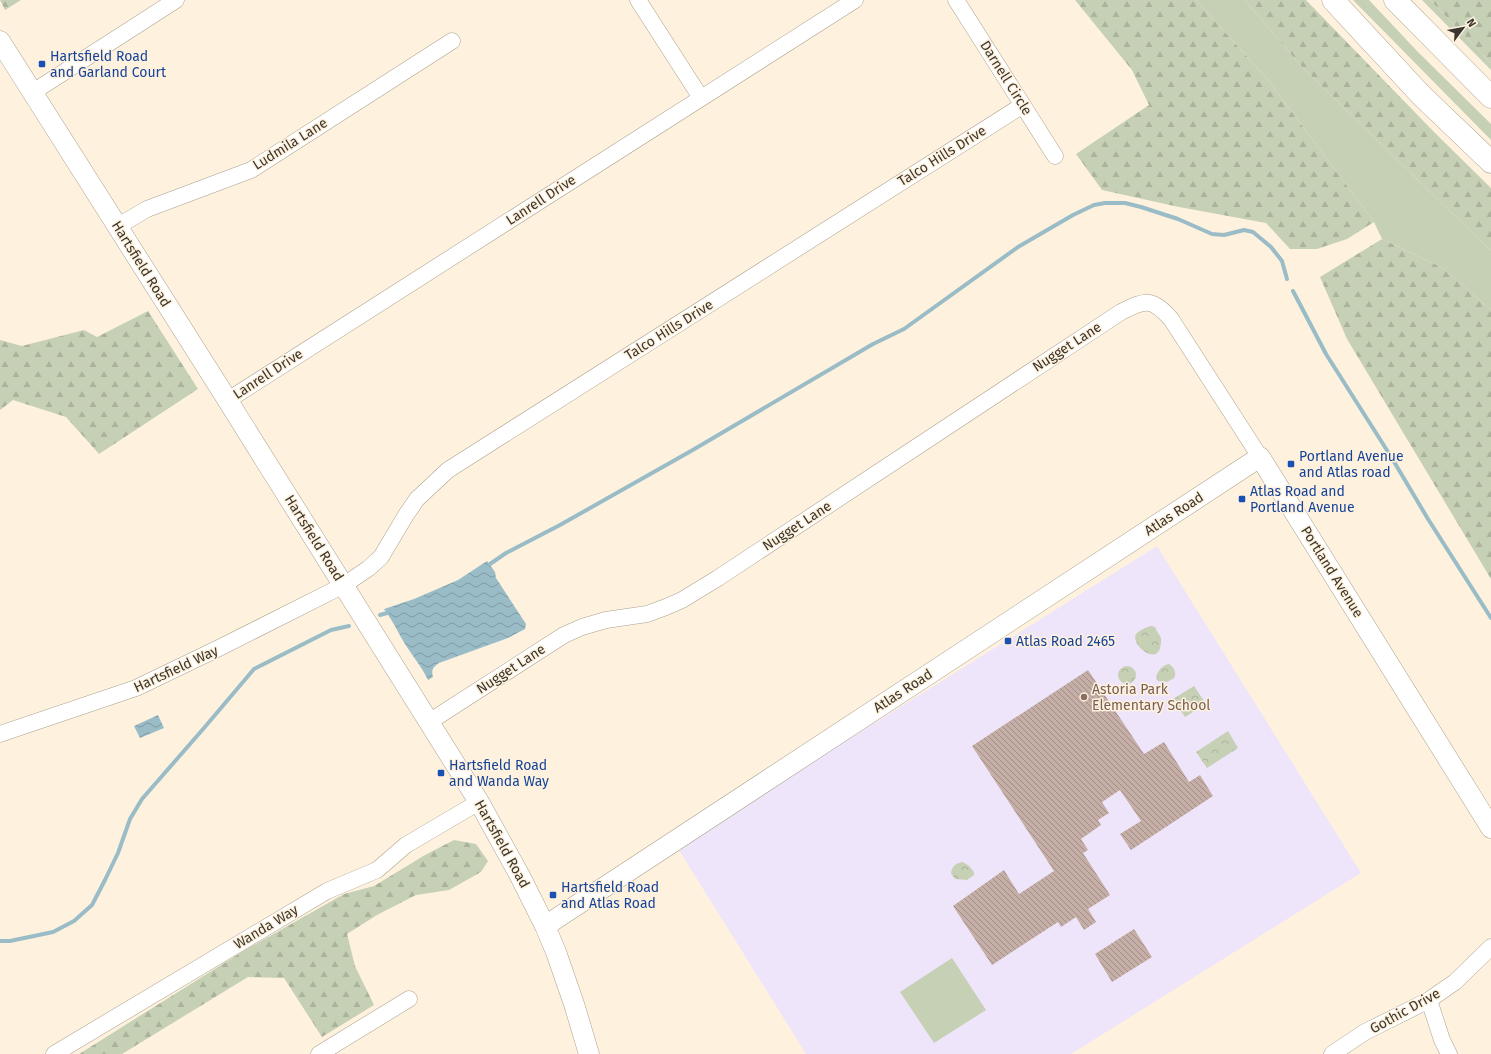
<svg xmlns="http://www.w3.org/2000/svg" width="1491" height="1054" viewBox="0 0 1491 1054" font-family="'Fira Sans',sans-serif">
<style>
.education{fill:#efe5fa}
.grass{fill:#c6d0b5}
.forest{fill:url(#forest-firs)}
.park{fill:url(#park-crowns)}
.water{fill:url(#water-waves)}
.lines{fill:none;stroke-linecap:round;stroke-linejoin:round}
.stream{stroke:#9abcc7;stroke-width:4}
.building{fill:url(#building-back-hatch)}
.minor-casing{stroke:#aba18e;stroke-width:17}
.tertiary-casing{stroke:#aba18e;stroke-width:21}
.motorway-casing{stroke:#aba18e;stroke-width:23}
.minor{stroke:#fff;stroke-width:16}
.tertiary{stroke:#fff;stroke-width:20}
.motorway{stroke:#fff;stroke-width:22}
.transit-dot{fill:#1a4fb4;stroke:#fef2de;stroke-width:1.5}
.education-dot{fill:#8d6e63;stroke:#fef2de;stroke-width:1.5}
.labels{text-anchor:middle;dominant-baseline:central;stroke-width:3;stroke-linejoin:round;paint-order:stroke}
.transit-label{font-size:14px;fill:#164399;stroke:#fef2de;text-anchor:start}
.street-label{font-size:14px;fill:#3a352e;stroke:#fef2de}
.education-label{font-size:14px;fill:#785e54;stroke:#fef2de;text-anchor:start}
</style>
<defs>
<pattern id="forest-firs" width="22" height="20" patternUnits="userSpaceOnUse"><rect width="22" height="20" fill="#c6d0b5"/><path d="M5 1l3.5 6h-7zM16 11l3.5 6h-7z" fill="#abb39c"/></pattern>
<pattern id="park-crowns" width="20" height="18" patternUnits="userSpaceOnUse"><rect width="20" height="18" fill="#c6d0b5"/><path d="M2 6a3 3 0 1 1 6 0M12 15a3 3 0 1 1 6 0" fill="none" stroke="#abb39c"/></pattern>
<pattern id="water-waves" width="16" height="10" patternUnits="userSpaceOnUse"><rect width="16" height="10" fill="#9abcc7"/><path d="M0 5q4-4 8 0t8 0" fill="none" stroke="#7f9aa2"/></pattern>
<pattern id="building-back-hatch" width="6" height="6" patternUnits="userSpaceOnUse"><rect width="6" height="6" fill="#c5aea6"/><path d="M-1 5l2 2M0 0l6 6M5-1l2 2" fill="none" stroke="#a18e88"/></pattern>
</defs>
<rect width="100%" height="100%" fill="#fef2de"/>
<path class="education" d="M1157,546L1361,873L1071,1054H806L677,847Z"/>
<path class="grass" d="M1196,0H1245L1300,65L1491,251V310L1443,268L1382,239L1374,222L1268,80Z
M1353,0H1369L1417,51L1491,124V140Z
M1422,0H1430L1491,63V70Z
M952,958L986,1010L934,1043L900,992Z"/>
<path class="forest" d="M0,0H21L5,10Z
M1075,0H1196L1268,80L1374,222L1347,239L1317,249H1290L1266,223L1179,207L1102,190L1076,154L1149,105L1132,70Z
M1245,0H1306L1434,132L1491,188V251L1300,65Z
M1430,0H1491V63Z
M1382,239L1443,268L1491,310V579L1347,339L1320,277Z
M148,311L198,389L99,454L66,417L13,400L0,410V340L22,346L84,330L97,337Z
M454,840L476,844L488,861L481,872L449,890L416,895L377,915L347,934L355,966L374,1005L322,1037L284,978L248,977L122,1054H79L245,950L344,894L374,886L425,855Z"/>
<path class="park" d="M1151,626L1155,627C1156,630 1159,634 1161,638C1161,641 1161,645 1160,648C1155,666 1128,642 1137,633C1140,630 1147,627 1151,626Z
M1169,664C1174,667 1177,673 1174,678L1167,682L1158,681L1156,677C1158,670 1163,665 1169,664Z
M1118 675a9 9 0 1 1 18 0a9 9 0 1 1-18 0Z
M1194,686L1206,704L1185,717L1173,699Z
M1228,731L1238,748L1207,768L1196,752Z
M963,862L969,866L974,872V875L967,880L955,879L951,873C952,866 956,863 963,862Z"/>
<path class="water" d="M487,561L495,572L496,578L526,624L525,629L508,638L439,663C433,667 431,670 433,677L428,680C421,665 410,653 402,639C396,628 392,620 384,609L414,599L458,580Z
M158,715L164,728L140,738L134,726Z"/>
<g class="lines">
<path class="stream" d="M1293,291L1326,354L1390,455L1428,519L1491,618
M490,564L506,553L560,525L691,451L873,344L904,329L1018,247L1073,215L1094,205L1105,203H1125L1141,207L1178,219L1212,234L1224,235L1244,230L1253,232L1271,247L1282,261L1287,279
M380,615L387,613
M0,941H10L53,932L74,921L92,905L105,880L118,853L130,819L142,799L204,728L254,669L331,630L349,626"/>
</g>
<path class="building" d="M1088,670L1144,754L1164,742L1189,782L1200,775L1213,796L1131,850L1120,834L1141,821L1120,790L1102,802L1109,813L1098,820L1101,825L1081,839L1088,850L1083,853L1110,895L1088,909L1096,922L1084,930L1076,917L1061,927L1058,922L992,965L953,906L1004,870L1019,894L1054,871L972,746Z
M1134,929L1152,957L1112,982L1095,954Z"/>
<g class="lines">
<defs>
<path id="minor" d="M638,0L701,98
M956,0L1055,156
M33,92L176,0
M118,226L147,209L251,170L452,41
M228,400L855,0
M429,722L564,635L582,627L606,620L647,614L666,607L682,600L718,578L1121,312C1146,299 1152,298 1171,319L1260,457
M0,734L136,688L219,648L344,585L369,568L381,557L406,515L417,499L448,470L1023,105
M1429,1000L1442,1040L1449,1054
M54,1054L327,891L377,870L406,845L479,802
M319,1054L409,999
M1332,1054L1365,1032L1429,1000L1455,982L1491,947"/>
<path id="tertiary" d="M0,41L223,393L479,802L520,876L545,926L556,952L574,1004L589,1054
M545,926L1260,457L1491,828"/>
<path id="motorway" d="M1333,0L1421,95L1491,162
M1395,0L1491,97"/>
</defs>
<use href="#minor" class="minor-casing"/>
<use href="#tertiary" class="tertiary-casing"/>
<use href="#motorway" class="motorway-casing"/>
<use href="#minor" class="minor"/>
<use href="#tertiary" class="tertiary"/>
<use href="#motorway" class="motorway"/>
</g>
<g class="transit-dot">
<rect x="38" y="60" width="8" height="8" rx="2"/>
<rect x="1287" y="460" width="8" height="8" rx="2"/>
<rect x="1238" y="495" width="8" height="8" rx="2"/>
<rect x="1004" y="637" width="8" height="8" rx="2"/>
<rect x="437" y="769" width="8" height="8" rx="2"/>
<rect x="549" y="891" width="8" height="8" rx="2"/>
</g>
<circle class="education-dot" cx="1084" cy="697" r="4"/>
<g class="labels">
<g class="transit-label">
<text x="50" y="56">Hartsfield Road<tspan x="50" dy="16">and Garland Court</tspan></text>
<text x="1299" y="456">Portland Avenue<tspan x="1299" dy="16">and Atlas road</tspan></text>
<text x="1250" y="491">Atlas Road and<tspan x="1250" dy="16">Portland Avenue</tspan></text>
<text x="1016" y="641">Atlas Road 2465</text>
<text x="449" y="765">Hartsfield Road<tspan x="449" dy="16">and Wanda Way</tspan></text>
<text x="561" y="887">Hartsfield Road<tspan x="561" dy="16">and Atlas Road</tspan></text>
</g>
<g class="street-label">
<text transform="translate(1006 78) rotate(58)">Darnell Circle</text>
<text transform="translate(290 144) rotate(-32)">Ludmila Lane</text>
<text transform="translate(942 156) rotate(-32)">Talco Hills Drive</text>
<text transform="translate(541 200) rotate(-33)">Lanrell Drive</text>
<text transform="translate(141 264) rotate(58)">Hartsfield Road</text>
<text transform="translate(669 330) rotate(-32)">Talco Hills Drive</text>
<text transform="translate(1067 347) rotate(-33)">Nugget Lane</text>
<text transform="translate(268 374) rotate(-33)">Lanrell Drive</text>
<text transform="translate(1174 514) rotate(-33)">Atlas Road</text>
<text transform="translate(797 526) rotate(-33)">Nugget Lane</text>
<text transform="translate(314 538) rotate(58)">Hartsfield Road</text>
<text transform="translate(1332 572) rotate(58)">Portland Avenue</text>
<text transform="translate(176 669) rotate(-25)">Hartsfield Way</text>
<text transform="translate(511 669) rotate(-33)">Nugget Lane</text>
<text transform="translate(903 691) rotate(-33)">Atlas Road</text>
<text transform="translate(502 844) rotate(61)">Hartsfield Road</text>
<text transform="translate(266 927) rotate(-31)">Wanda Way</text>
<text transform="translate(1405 1011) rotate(-29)">Gothic Drive</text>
</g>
<g class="education-label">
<text x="1092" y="689">Astoria Park<tspan x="1092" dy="16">Elementary School</tspan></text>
</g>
</g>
<g transform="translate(1463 28) rotate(58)" stroke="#fef2de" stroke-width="3" paint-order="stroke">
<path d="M0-3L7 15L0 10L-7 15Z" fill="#3a352e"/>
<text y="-6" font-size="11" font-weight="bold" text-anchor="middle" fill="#3a352e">N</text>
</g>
</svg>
